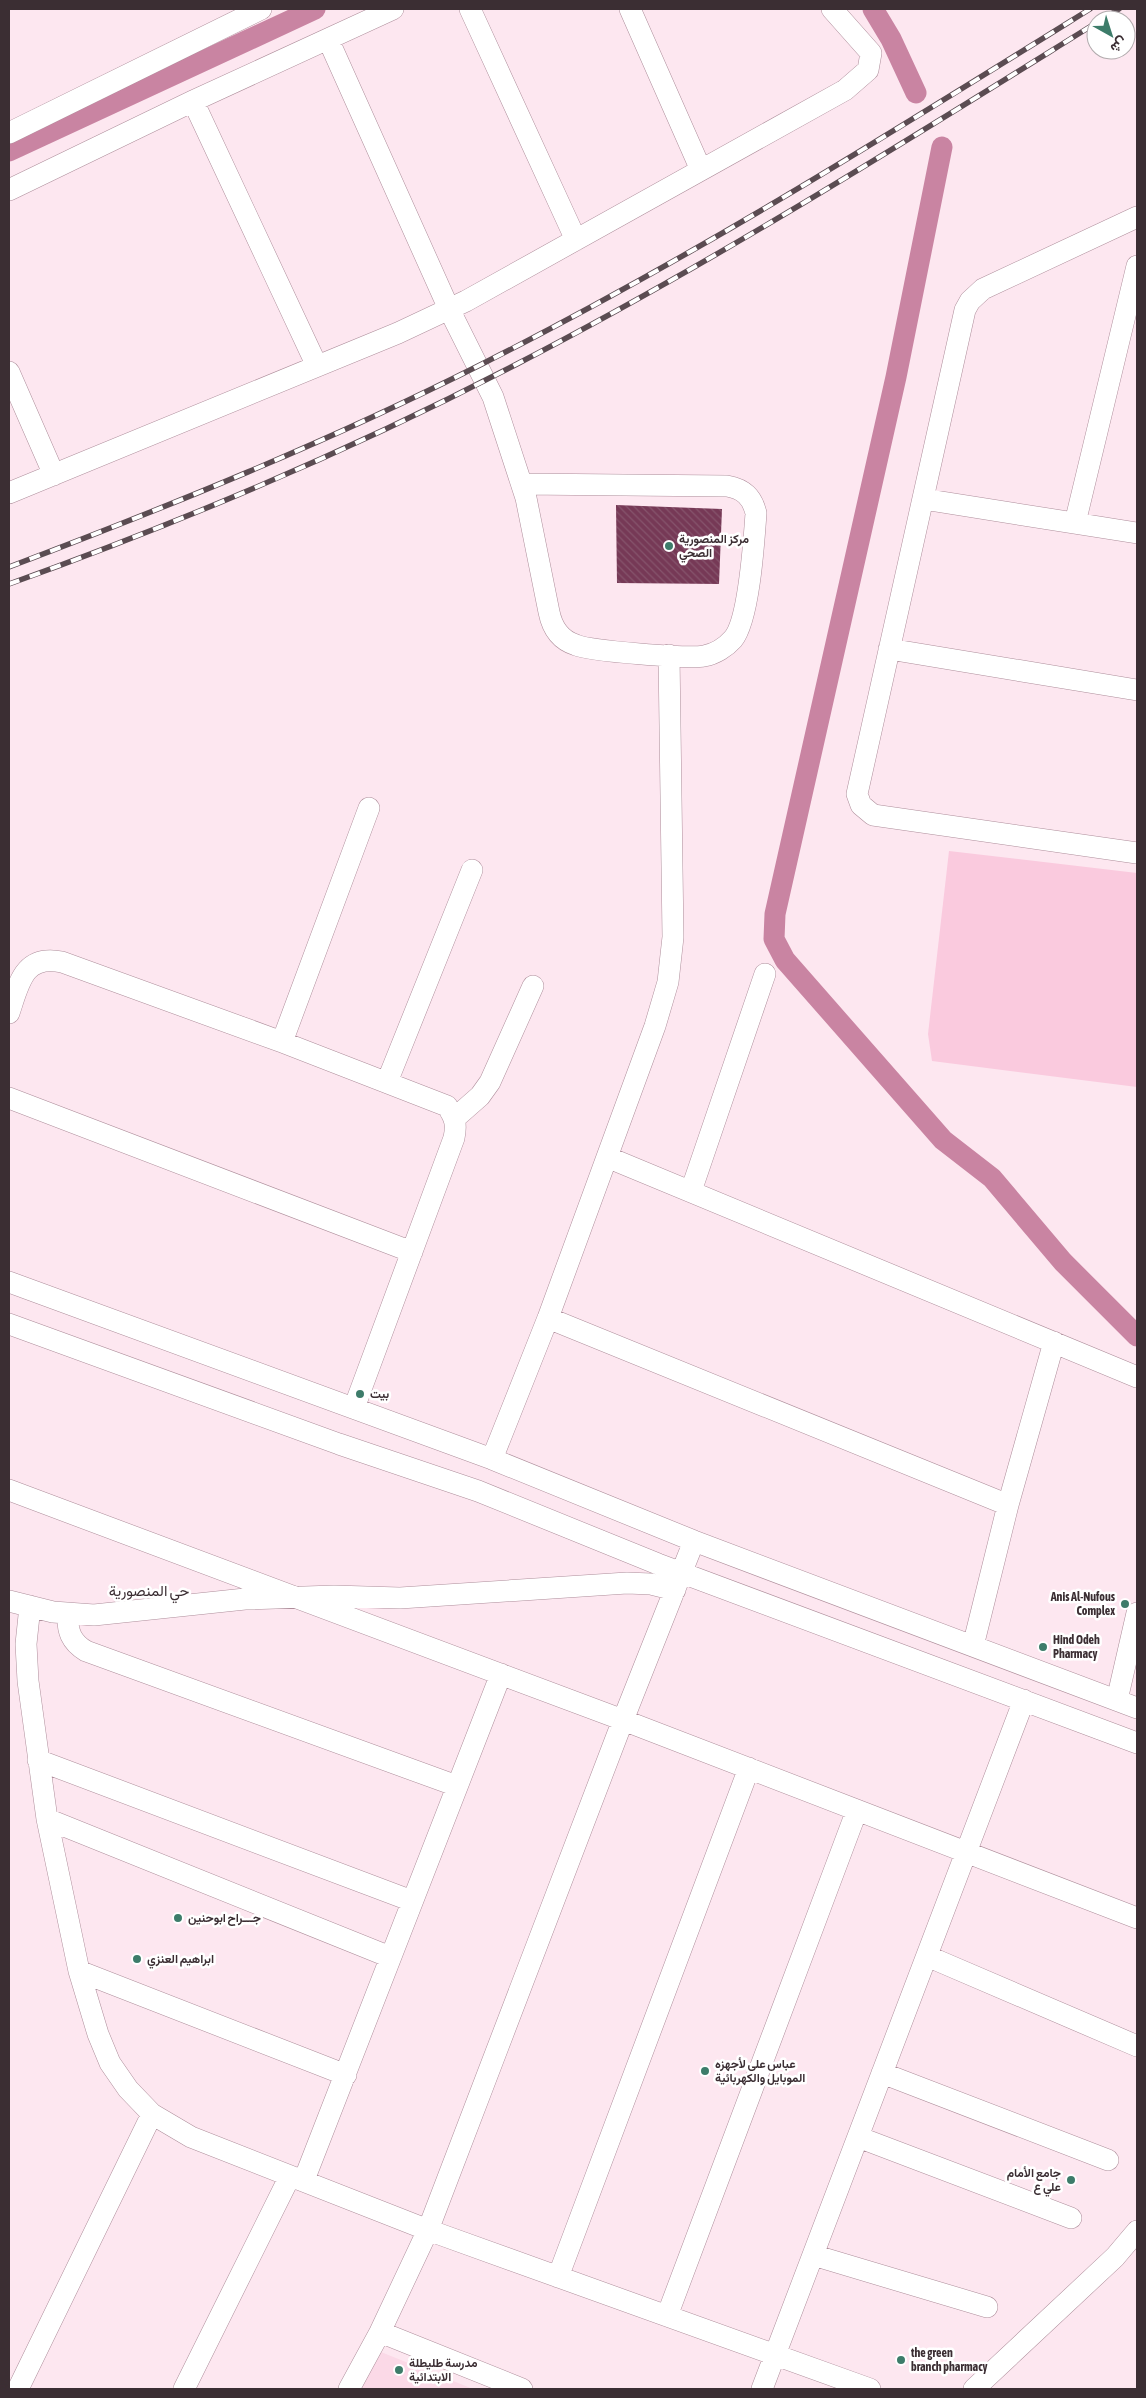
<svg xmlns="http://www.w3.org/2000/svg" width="1146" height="2398" viewBox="0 0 1146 2398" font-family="'Asap Condensed',Vazirmatn,sans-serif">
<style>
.built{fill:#fbd9e7}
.pitch{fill:#facade}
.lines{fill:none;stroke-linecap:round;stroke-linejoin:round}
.canal{stroke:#c984a2;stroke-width:21}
.building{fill:url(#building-back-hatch)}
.minor-casing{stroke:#ae8e9b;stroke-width:22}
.minor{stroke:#fff;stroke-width:21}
.rail-casing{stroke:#5b4c52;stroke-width:5.5}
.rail{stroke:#fff;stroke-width:4;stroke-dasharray:11;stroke-linecap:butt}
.poi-dot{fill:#3d7c6a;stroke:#fff;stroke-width:2}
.labels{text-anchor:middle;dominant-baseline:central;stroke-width:5;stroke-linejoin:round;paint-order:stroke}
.poi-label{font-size:12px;font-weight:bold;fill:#3b2e33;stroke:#fff;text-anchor:start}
.quarter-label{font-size:15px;fill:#3b2e33;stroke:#fff}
</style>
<defs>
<pattern id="building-back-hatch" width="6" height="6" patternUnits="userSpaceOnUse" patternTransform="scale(1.25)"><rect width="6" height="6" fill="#763956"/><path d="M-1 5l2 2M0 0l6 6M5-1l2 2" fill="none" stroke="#86546c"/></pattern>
</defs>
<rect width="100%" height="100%" fill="#fde7f0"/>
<path class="built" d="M381,2352L473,2389H361Z"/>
<path class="pitch" d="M949,851L1137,873V1087L932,1061L928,1034Z"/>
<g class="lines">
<path class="canal" d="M873,9L891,39L916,93
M942,147L896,377L775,914L774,939L785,960L943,1140L992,1178L1063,1262L1137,1336
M9,151L315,9"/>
</g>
<path class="building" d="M616,505L722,509L719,584L617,583Z"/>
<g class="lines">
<defs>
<path id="minor" d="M470,9L576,240
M630,9L701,170
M328,39L449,309L493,397L526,498L549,612C552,627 560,640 576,645C590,651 689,659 704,656C715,654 726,647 733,639C749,620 754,541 756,513C752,497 744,489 727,486L522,484
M193,101L317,366
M9,133L261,9
M9,190L193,101L393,9
M1137,217L983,289L970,301L965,310L857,794L861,805L873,815L1137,853
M9,372L54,475
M9,493L398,333L466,301L845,90L868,70L871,53L832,9
M923,499L1137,533
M1075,523L1137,266
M889,649L1137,690
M9,1013C19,984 23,954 62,962L282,1042L447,1106C455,1118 457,1124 454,1138L354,1408
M282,1042L369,808
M387,1082L472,870
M9,1098L412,1252
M455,1118L480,1096L490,1082L533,986
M607,1157L1137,1377
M691,1191L765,974
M9,1282L492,1459L694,1541L1137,1708
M548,1318L1008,1505
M9,1324L339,1444L478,1491L658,1564L1137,1743
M492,1459L548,1318L655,1026L668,982L673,937L669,655
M9,1490L623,1720L1137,1918
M9,1601L53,1612L94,1615L245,1599L334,1596L400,1598L627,1583L651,1584L675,1590
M30,1606L26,1644L28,1681L47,1819L79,1971L98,2034L110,2063L128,2089L152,2114L191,2137L428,2230L870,2389
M68,1614C67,1631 71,1642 86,1651L457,1786
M973,1646L1008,1505L1054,1342
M1117,1700L1137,1613
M38,1760L412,1901
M47,1819L390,1957
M927,1956L1137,2046
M79,1971L346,2075
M882,2073L1108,2160
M858,2137L1071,2218
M304,2180L501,1674
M813,2255L987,2307
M558,2277L749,1768
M667,2316L857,1810
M380,2332L522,2389
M18,2389L152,2114
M184,2389L290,2176
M349,2389L380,2332L428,2230L623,1720L694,1541
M762,2389L1024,1700
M974,2389L1115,2257L1137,2231"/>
</defs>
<use href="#minor" class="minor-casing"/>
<use href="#minor" class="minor"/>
<defs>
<path id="rail" d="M1101,20L1119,9
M9,567C170,506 328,442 482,364C692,258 891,133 1090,9
M9,584C182,522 354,449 517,364C716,261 906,141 1096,23"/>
</defs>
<use href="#rail" class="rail-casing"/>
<use href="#rail" class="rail"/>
</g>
<g class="poi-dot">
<circle cx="669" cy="546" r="5"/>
<circle cx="360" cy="1394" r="5"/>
<circle cx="1125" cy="1604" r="5"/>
<circle cx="1043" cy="1647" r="5"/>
<circle cx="178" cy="1918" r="5"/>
<circle cx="137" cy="1959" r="5"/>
<circle cx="705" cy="2071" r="5"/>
<circle cx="1071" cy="2180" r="5"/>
<circle cx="901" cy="2360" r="5"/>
<circle cx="399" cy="2370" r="5"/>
</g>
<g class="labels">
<g class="poi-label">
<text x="679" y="539">مركز المنصورية<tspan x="679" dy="14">الصحي</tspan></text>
<text x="370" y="1394">بيت</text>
<text x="1115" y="1597" text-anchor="end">Anis Al-Nufous<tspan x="1115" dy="14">Complex</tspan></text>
<text x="1053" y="1640">Hind Odeh<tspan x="1053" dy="14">Pharmacy</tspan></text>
<text x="188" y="1918">جـــراح ابوحنين</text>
<text x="147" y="1959">ابراهيم العنزي</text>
<text x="715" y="2064">عباس علي لأجهزه<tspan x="715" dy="14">الموبايل والكهربائية</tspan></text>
<text x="1061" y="2173" text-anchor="end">جامع الأمام<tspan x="1061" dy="14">علي ع</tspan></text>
<text x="911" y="2353">the green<tspan x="911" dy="14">branch pharmacy</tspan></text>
<text x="409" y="2363">مدرسة طليطلة<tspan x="409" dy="14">الابتدائية</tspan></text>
</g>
<g class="quarter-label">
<text x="149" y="1590">حي المنصورية</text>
</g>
</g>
<rect width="1146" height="2398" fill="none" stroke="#3b2e33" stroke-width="20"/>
<g transform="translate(1111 35) rotate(141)"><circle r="24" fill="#ffffff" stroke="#b1abad"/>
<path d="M0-4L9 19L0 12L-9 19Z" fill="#3d7c6a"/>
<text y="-8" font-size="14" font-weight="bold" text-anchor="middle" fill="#3b2e33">ش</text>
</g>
</svg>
